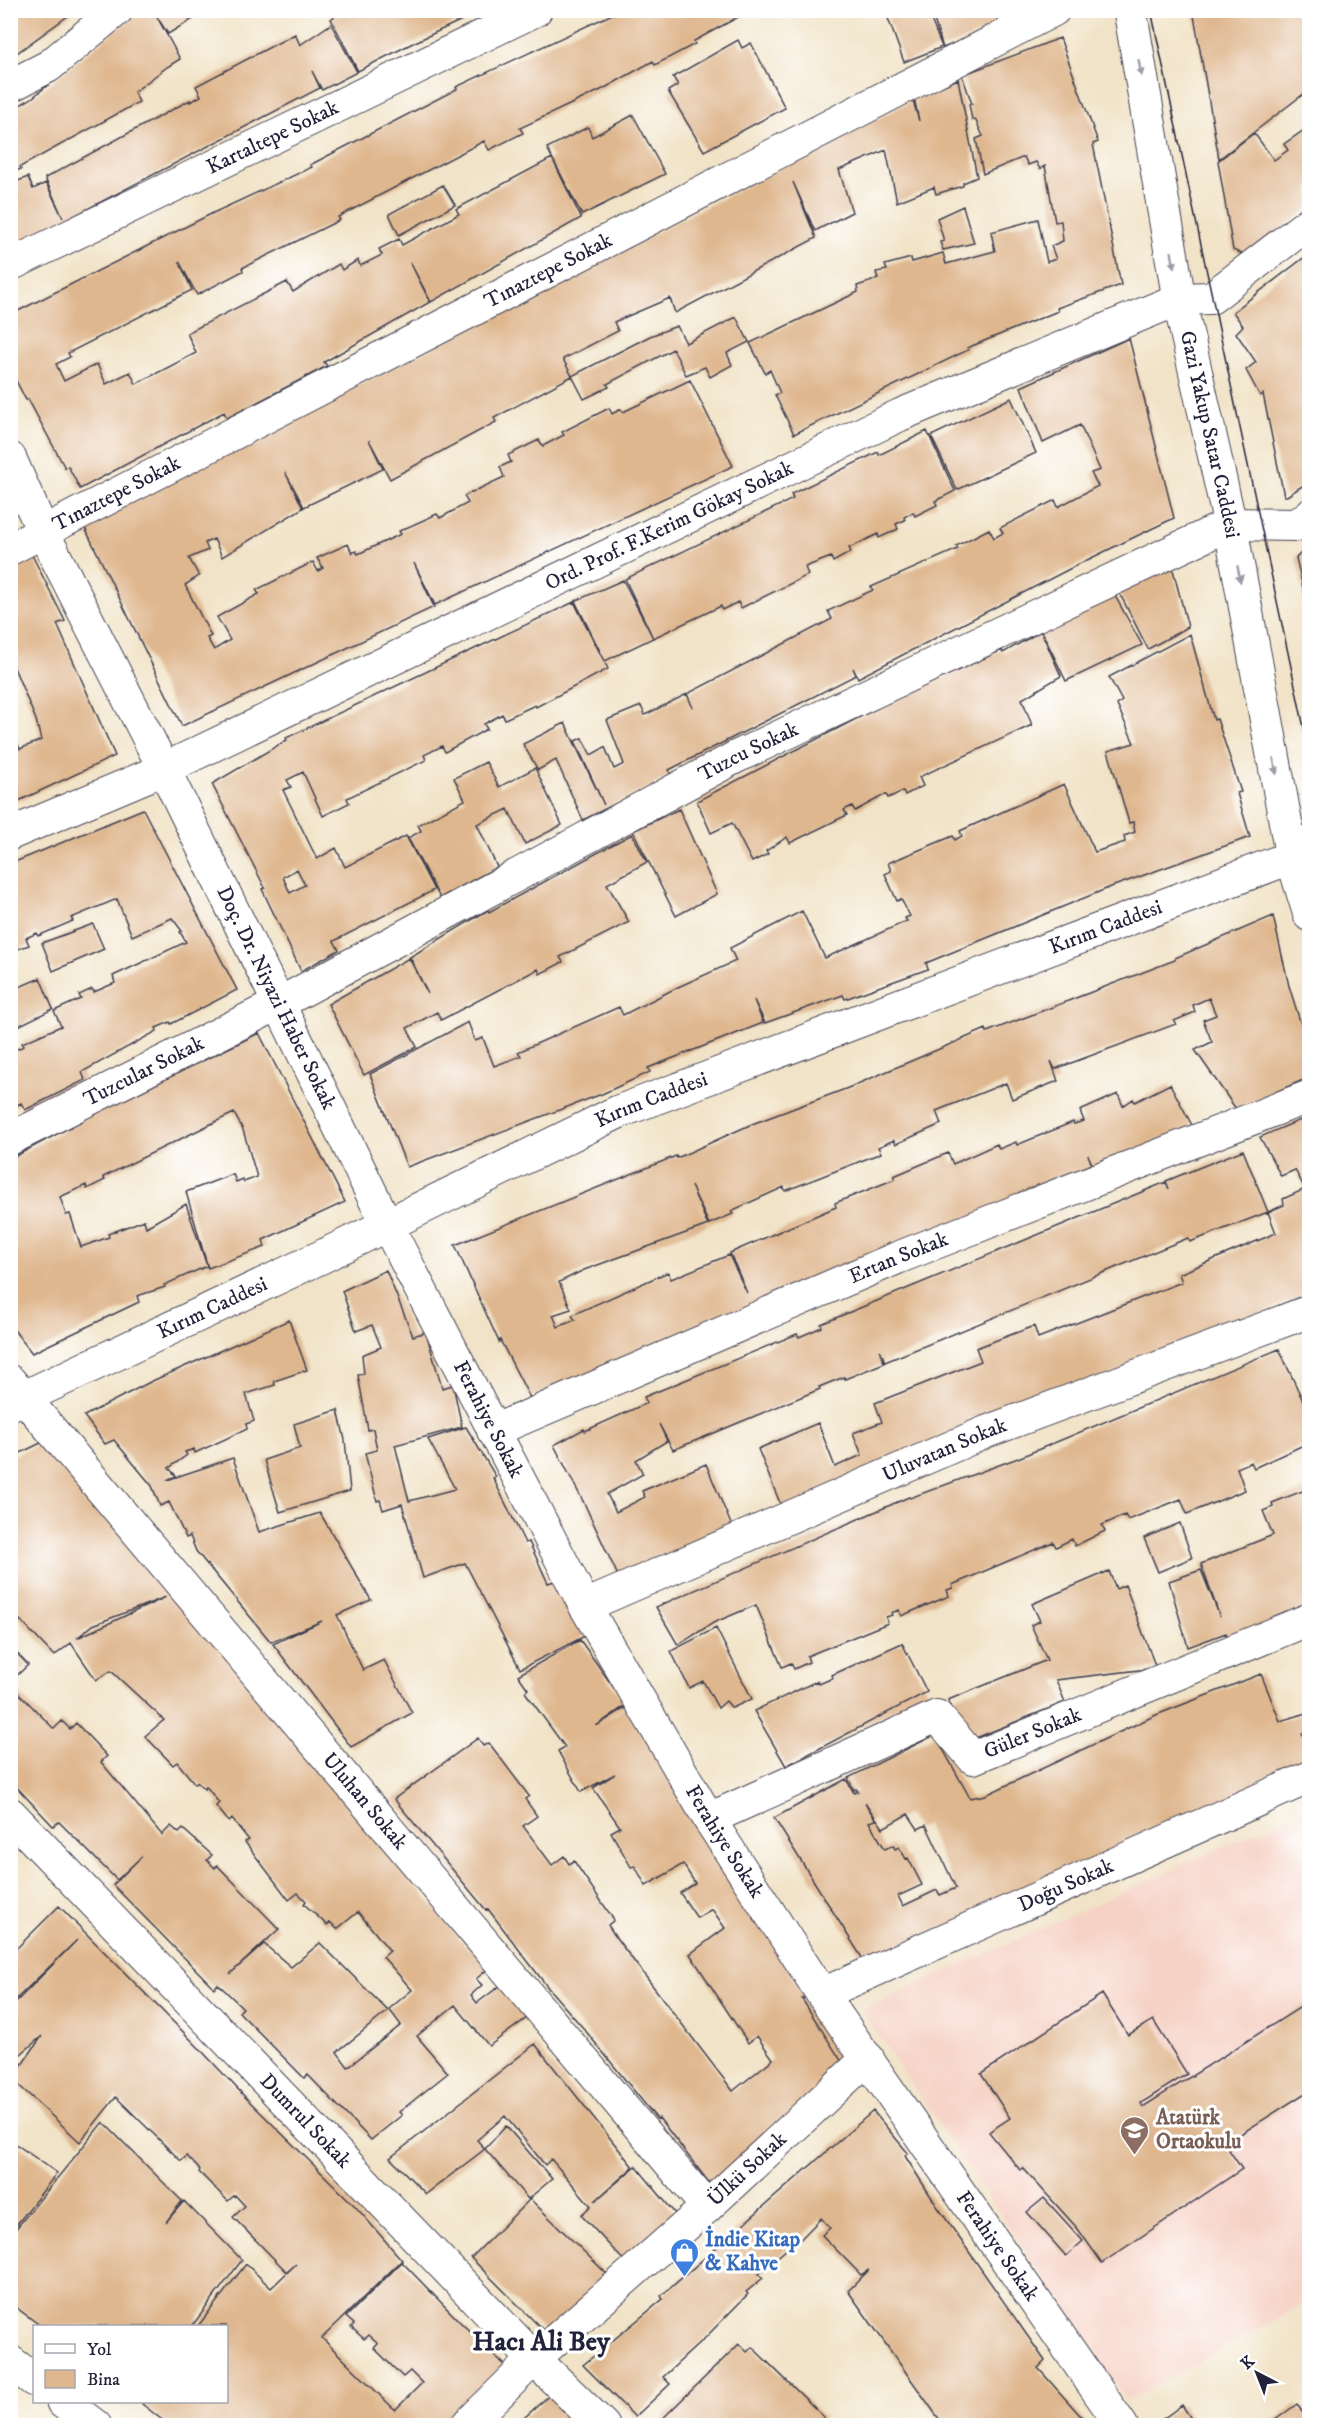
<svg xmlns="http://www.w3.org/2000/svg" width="1320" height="2436" viewBox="0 0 1320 2436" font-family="'IM FELL DW Pica',serif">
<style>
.built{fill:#f6d1c5}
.building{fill:#dfb78f;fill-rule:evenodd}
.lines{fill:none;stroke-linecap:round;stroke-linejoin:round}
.minor-casing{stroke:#413f50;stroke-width:34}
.secondary-casing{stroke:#413f50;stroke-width:35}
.minor{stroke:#fff;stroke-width:32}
.secondary{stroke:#fff;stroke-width:33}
.tram{stroke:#22223b;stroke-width:1.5}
.oneway{fill:#9c9ca7}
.labels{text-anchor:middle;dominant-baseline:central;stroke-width:6;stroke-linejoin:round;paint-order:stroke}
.street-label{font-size:21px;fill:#22223b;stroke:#fff}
.education-label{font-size:21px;font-weight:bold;fill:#785e54;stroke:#fff;text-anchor:start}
.shop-label{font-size:21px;font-weight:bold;fill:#366cbe;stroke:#fff;text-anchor:start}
.district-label{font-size:27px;font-weight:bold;fill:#22223b;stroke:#fff}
</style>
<rect width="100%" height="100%" fill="#fff"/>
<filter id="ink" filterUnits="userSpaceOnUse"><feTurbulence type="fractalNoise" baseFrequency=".0167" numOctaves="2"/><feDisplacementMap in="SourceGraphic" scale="12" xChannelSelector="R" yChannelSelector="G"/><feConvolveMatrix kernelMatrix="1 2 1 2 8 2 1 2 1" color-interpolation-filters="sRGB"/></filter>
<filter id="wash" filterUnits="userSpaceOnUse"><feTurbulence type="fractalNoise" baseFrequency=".008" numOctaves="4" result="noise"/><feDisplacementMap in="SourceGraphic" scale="24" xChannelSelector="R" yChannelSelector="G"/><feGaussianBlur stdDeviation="1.35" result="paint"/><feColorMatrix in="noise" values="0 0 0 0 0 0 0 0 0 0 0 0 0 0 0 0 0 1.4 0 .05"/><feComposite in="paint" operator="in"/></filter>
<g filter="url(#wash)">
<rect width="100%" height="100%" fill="#f1e3c7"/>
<path class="built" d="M1309,1808V2301L1127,2401L861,2010Z"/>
<g id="blocks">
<path class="building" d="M10,10H76L10,58Z
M141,10H211L203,17L201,14L168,34L157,17L180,59L167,67L134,92L139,102L20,167L21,169L10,173V111L32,98Z
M344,10H483L411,44L358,71L331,19Z
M621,10H751L694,41L695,44L655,65L653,61L603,89L520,128L523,133L489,150L484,141L338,217L340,220L242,268L243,271L197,295L179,261L192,290L68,353L70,357L56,364L64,381L97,364L106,384L130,372L136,384L196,353L187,333L287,282L293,292L339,264L342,270L358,260L360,266L382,255L379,249L399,239L402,245L459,214L456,209L552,158L581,218L431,302L410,262L430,302L324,362L327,366L227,418L224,412L80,489L68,466L65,468L28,399L26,400L10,369V315L213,213L312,167L310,165L457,89L456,87Z
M885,10H927L942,47L904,62Z
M931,10H1013L1015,19L943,48Z
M1193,10H1310V89L1219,159Z
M331,24L357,72L322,90L312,71L320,88L64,221L67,228L10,249V199L18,195L13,183L28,177L33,189L46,183L63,218L45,178L190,100V102L201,96L196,86L295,34L300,45Z
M1060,38L1098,142L1093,144L1121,285L1057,308L1058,311L967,348L968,350L794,434L775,395L780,393L770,370L765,373L750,343L858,292L857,286L878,279L876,272L887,270L885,265L911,258L912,262L943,253L946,264L995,251L991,232L1038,219L1047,262L1056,259L1051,246L1063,241L1061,221L1055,222L1045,166L1040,169L1036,162L1028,165L1024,157L983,174L976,139L983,136L975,119L972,120L969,104H972L962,75Z
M738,40L742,48L751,43L785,108L704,151L668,91L678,85L673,77Z
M958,79L977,177L963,183V186L936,194L934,187L897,202L886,150L839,170L852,212L815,231L793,182L816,238L675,313L670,298L614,322L618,331L563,359L572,376L650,336L677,326L686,343L736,317L749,342L727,353L732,365L710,377L705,367L686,375L673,349L607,384L609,387L584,399L572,376L494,418L496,422L390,479L369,440L383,469L304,507L285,472L303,508L222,557L214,539L205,543L208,550L189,558L199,576L185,585L211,636L207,638L214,650L230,640L217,617L259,594L256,590L313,562L318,571L323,568L317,558L348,544L352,553L356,551L358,554L401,534L399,531L437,514L440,518L468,503L464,496L504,477L500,467L511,462L508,455L539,440L543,446L564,435L562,432L609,408L612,414L621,409L623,412L690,380L733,466L435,605L414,563L434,607L182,726L84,526L910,102L912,97L919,121L914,98Z
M633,115L665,174L582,215L547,148L588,127L592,137Z
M1310,126V207L1248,257L1233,250L1218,161L1254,133L1274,160L1288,150L1284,144Z
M443,185L455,205L399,235L389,214Z
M963,206L974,243L943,250L940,242L944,241L937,218Z
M1310,253V481L1287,496H1284L1263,394L1260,396L1246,370L1256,362L1236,333L1243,326L1233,312Z
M1129,338L1174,518L1083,562L858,678L853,668L856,675L669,770L671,776L583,820L556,760L538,770L523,744L565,723L604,805L575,741L582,738L591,755L605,747L614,769L624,764L607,720L641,706L645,715L687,694L693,708L687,694L832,619L828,611L873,590L871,587L958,549L956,546L989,529L994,538L1003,533L1000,528L1055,500L1058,507L1098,486L1091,473L1100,470L1080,425L1043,443L1021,387Z
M1011,398L1036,453L957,490L931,436Z
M927,431L955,491L935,501L937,505L915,516L913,512L904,517L905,520L896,524L898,529L879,538L878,534L849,548L851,552L833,562L831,557L805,567L808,575L741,608L738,602L722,610L721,606L653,638L625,579L793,499L791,494L878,452L879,455Z
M1310,544V613H1309L1296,558Z
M31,553L65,621L57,624L115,756L10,805V727L20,749L41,740L36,720L10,658V563Z
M1172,566L1188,627L1148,649L1119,592Z
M623,580L653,638L605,661L575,601Z
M1114,594L1142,645L1066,681L1041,630Z
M574,602L608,669L536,707L535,705L505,719L502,714L484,724L487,729L445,752L442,746L424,755L426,760L347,798L349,803L323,816L303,772L287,780L291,787L283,790L317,859L336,848L345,867L406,836L434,890L334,941L339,950L301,971L262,889L265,888L212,784L287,740L286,738ZM297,869L305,885L290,893L283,877Z
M1041,631L1061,676L1022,699L1032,725L919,777L923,786L905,795L903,791L888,798L886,794L855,811L852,806L844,810L847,815L790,843L787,837L766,851L768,854L752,862L732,823L711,833L697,801L885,704L1002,650L1003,653Z
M1190,634L1214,720L1217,719L1241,792L1237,793L1250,837L1111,887L926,963L928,969L845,999L843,995L765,1023L754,1000L763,1023L648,1068L650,1072L602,1094L407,1167L370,1074L468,1022L475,1041L483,1038L494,1066L521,1056L518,1052L619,1007L623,1015L678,987L736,961L730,948L802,911L825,958L907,921L905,918L910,916L901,899L897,901L885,874L891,871L888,863L953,836L955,840L962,836L960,831L1064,784L1095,852L1125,842L1124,836L1135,832L1133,822L1129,823L1108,751L1134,743L1117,705L1122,701L1109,677Z
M486,762L499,787L535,768L562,825L525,844L508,809L477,824L497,867L440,898L408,838L421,831L418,825L465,800L454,778Z
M143,809L237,990L171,1024L170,1022L156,1028L157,1031L82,1072L85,1080L25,1110L21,1103L10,1109V1052L24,1046L22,1043L61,1026L54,1011L81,999L79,995L92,989L94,992L115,983L113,976L186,942L180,932L182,931L172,918L132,936L117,899L71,918L73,921L38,936L37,933L26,938L29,945L10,952V864Z
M679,809L717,894L676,916L633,831Z
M632,834L647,862L607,884L629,922L560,957L563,962L540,974L538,969L441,1020L437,1012L407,1028L417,1047L364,1075L328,1004L409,958L428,994L410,957L488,910L489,912Z
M1273,916L1289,986L1310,1053V1077L1236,1109L1195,1050L1212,1042L1203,1020L1216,1015L1209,998L1193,1005L1195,1012L1174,1021L1176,1024L1055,1069L1051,1061L1058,1081L1012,1099L1006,1083L936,1111L941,1124L896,1144L894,1140L878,1147L881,1153L785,1191L784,1187L731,1211L733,1214L709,1224L691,1186L708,1225L584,1270L559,1282L571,1309L553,1315L558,1327L575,1320L572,1315L668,1272L671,1279L729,1255L747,1293L730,1253L836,1207L835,1203L895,1179L894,1176L948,1153L953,1164L997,1144L999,1149L1016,1142L1017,1145L1073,1122L1074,1124L1084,1121L1080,1111L1118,1094L1123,1106L1133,1099L1135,1102L1170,1084L1193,1127L1094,1168L1088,1155L1095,1172L530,1398L500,1340L499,1342L455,1245L676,1156L677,1158L752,1124L848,1088L986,1029L987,1032L1175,960V958Z
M93,924L104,949L53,971L42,943Z
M40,978L53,1009L10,1030V991Z
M259,1033L345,1202L263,1240L265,1247L208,1268L186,1192L233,1174L236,1182L243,1179L244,1182L257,1177L243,1130L234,1113L217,1121L103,1177L105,1180L87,1189L86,1185L60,1197L66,1215L70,1214L81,1247L109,1237L108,1234L144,1220L146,1227L186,1204L207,1266L164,1285L165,1287L137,1296L139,1302L32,1353L10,1325V1159L89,1117Z
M1310,1116V1293L782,1508L758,1449L818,1423L835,1467L862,1455L853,1433L882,1422L875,1403L981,1361L976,1348L1034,1326L1038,1338L1182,1282L1179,1274L1276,1233L1268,1212L1190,1242L1188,1238L885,1362L880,1350L884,1363L845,1379L844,1377L819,1387L820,1389L673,1450L659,1424L667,1441L636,1460L643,1474L607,1494L616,1512L645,1497L642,1491L706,1464L733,1529L619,1578L585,1505L554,1445L584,1429L585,1431L647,1403L644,1397L797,1334L799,1337L822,1327L821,1324L1166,1182L1169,1189L1166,1181L1243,1150L1268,1212L1284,1205L1283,1199L1305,1189L1295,1170L1281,1176L1260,1137Z
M386,1270L413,1336L426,1332L442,1388L453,1385L462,1427L395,1445L409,1501L455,1489L428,1439L466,1427L496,1477L493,1478L525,1543L529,1542L548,1583L558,1580L587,1635L520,1669L465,1563L423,1578L402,1504L383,1510L380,1500L377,1501L365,1453L377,1450L373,1429L368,1430L358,1375L364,1374L362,1355L381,1347L372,1325L356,1331L342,1291Z
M289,1320L307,1370L274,1381L275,1385L246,1394L254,1421L246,1424L247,1429L195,1453L194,1449L185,1452L187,1455L169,1468L176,1476L167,1480L233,1458L259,1532L320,1513L371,1600L337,1615L363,1670L384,1660L412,1713L351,1747L273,1644L322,1621L271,1642L196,1551L190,1536L186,1538L169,1502L160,1506L152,1486L114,1440L105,1444L84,1416L150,1382Z
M1279,1349L1310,1416V1442L1254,1468L1251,1462L1237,1468L1245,1490L1187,1514L1181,1499L1128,1520L1125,1515L1102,1525L1105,1531L1075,1546L1072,1539L1056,1547L1053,1542L952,1585L953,1588L947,1590L949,1596L901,1616L899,1610L891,1613L892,1615L886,1617L888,1623L807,1656L809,1662L794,1669L791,1663L782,1667L756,1605L713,1623L678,1645L656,1607L909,1497L910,1498L1018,1458Z
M338,1410L345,1440L350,1491L280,1512L264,1460L300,1448L294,1424Z
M51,1438L468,1949L471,1946L489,1968L476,1979L482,1985L471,1995L477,2003L501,1985L528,2017L489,2046L455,2005L417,2036L448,2073L399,2112L402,2115L371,2140L308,2075L304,2078L239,2012L243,2008L218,1984L214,1988L113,1885L142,1856L117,1880L59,1822L53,1826L10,1780V1684L54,1729L62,1721L70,1729L76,1723L107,1756L101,1762L162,1835L171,1826L179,1833L183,1829L212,1855L207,1860L215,1868L217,1865L279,1929L230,1974L264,1944L291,1967L320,1943L388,2011L337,2052L348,2067L401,2025L389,2009L412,1990L383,1957L390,1951L358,1912L337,1929L330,1922L327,1925L304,1904L306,1901L298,1893L289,1900L245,1842L249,1840L232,1819L229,1822L216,1806L219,1803L206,1786L204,1789L197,1782L195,1784L177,1762L173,1765L145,1736L164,1720L111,1671L96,1680L71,1643L54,1656L20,1620L10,1627V1458ZM166,1597L77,1638L93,1625Z
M1310,1488V1609L1229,1641L1226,1633L1188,1647L1169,1581L1201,1570L1220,1617L1201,1564L1273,1535L1263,1511L1273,1507L1272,1503Z
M1180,1523L1192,1558L1158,1572L1144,1538Z
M1109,1571L1116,1589L1125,1585L1156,1668L1056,1680L1065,1702L966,1742L948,1700L1047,1660L1031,1625L1040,1621L1032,1604Z
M716,1628L752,1699L732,1708L726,1701L718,1708L703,1681L689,1688L671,1651Z
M580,1640L626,1705L596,1726L628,1706L805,1997L802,1999L849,2073L714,2189L659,2118L657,2119L584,2029L549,1989L488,1909L486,1910L394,1799L478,1738L483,1746L489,1743L529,1796L525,1799L537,1816L523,1826L552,1865L564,1856L569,1864L574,1861L614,1920L608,1925L617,1939L733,2091L773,2059L757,2036L748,2043L690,1954L725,1928L712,1909L697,1918L680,1893L695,1883L683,1864L646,1886L635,1866L631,1867L611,1832L620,1827L593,1788L615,1774L581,1792L558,1751L565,1747L525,1692L528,1689L518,1675Z
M902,1643L927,1692L786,1766L754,1711L817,1681L819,1684L833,1678L832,1675Z
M10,1646L28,1665L10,1682Z
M1261,1674L1280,1721L1307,1713L1310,1731L1302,1734L1307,1743L1310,1742V1771L864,1961L774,1818L846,1779L854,1793L858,1791L856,1789L854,1790L848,1778L935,1735L970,1798L986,1795L1156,1715ZM865,1803L883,1828L908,1814L918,1829L926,1825L956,1888L940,1895L937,1890L903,1906L898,1896L922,1885L908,1858L906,1859L899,1847L895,1849L893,1845L885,1849L869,1822L876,1820Z
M59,1906L198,2047L249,2101L355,2206L402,2260L322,2338L395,2410L422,2383L410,2371L403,2377L374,2348L378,2344L368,2335L364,2339L351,2327L354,2324L346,2317L402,2262L460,2322L509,2369L443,2426H170L142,2404L144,2402H226V2326H198L246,2264L271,2288L296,2264L287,2272L233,2217L245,2206L235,2195L228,2201L199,2172L200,2170L187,2156L181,2161L116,2097L80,2142L12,2079L42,2036L21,2054L10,2045V2008L77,1940L10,2005V1955Z
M1102,1994L1128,2035L1153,2020L1187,2074L1141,2103L1143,2107L1310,2001V2090L1225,2144L1242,2169L1102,2263L1078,2229L1023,2168L1020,2170L989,2132L1010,2118L981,2074Z
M535,2044L633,2167L595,2201L636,2166L681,2221L629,2266L581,2215L591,2206L551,2159L545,2165L505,2116L477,2140L485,2149L506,2126L552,2179L528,2199L485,2149L426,2194L390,2158Z
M873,2111L908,2153L905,2156L937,2206L1045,2361L1038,2368L1086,2422L1085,2426H981L986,2419L980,2426H944L848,2291L869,2270L861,2275L822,2235L830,2228L821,2218L792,2248L790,2246L759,2274L763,2278L746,2292L748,2294L704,2339L663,2377L670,2384L635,2417L583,2365L663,2299L661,2296Z
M103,2122L182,2201L166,2222L184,2201L242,2260L192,2326H41L10,2303V2236Z
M10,2140L57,2173L10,2233Z
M1044,2198L1083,2241L1066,2256L1027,2212Z
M530,2199L613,2280L553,2340L471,2258Z
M739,2344L747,2352L752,2347L824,2417L818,2423L820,2426H655Z
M554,2391L588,2426H515Z
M1297,2404L1302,2412L1310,2407V2426H1267Z
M1182,2405L1194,2423L1191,2426H1167L1163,2419Z"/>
</g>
</g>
<g filter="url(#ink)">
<use href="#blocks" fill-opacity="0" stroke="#413f50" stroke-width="1.5"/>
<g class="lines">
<defs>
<g id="minor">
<path d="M10,86L49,66L117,10"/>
<path id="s1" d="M10,265L536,10"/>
<path id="s2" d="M10,458L43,532L164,769L387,1225L585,1606L709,1819L822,1994L1122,2426"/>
<path id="s3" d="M10,549L1054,10"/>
<path id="s4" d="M10,834L164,769L900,415L1179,299L1211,298L1310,222"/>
<path id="s5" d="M10,1139L278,1004L736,757L1230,524L1297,525L1310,515"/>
<path id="s6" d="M10,1381L707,2207"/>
<path id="s7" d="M493,1431L897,1258L1310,1096"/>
<path id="s8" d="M585,1606L986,1432L1310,1311"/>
<path id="s9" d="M709,1819L937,1716L973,1758L1310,1619"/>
<path id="s10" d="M822,1994L1310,1777"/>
<path id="s11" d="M466,2426L534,2359L707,2207L868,2058"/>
</g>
<g id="secondary">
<path id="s12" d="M1130,10L1179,299L1230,524L1292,857L1310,915"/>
<path id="s13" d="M10,1404L319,1258L618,1112L1292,857L1310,843"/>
<path id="s14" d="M10,1814L534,2359L603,2426"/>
<path d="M10,2362L34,2380"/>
<path d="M63,2402L95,2426"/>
</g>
</defs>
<use href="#minor" class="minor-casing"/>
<use href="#secondary" class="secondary-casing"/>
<use href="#minor" class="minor"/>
<use href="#secondary" class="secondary"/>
<path class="tram" d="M1151,10L1310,756"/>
</g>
<defs><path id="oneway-solid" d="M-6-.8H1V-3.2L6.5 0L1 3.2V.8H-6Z" transform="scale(1.5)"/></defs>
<g class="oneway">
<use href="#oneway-solid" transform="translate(1140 68) rotate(80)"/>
<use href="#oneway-solid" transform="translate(1173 260) rotate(80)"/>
<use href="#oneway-solid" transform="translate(1239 574) rotate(79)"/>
<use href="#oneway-solid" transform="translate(1275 766) rotate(79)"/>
</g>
</g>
<defs>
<symbol id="school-pin" viewBox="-11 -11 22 30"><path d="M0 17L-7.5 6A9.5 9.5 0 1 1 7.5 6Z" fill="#8d6e63" stroke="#fff"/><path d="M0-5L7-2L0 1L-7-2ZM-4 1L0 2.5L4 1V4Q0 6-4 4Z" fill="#fff"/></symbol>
<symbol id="shop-pin" viewBox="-11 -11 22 30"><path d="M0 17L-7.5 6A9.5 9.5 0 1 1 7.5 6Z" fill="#3f7fe0" stroke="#fff"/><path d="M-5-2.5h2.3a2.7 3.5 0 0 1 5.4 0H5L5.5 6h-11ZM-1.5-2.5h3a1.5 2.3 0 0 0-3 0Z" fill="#fff"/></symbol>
</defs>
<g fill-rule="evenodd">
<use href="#school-pin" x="1118" y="2114" width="33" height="45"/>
<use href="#shop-pin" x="668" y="2236" width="33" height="45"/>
</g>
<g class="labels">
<g class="street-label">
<text stroke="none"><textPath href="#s1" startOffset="292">Kartaltepe Sokak</textPath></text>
<text stroke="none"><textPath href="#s3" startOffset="606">Tınaztepe Sokak</textPath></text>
<text stroke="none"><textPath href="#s12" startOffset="432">Gazi Yakup Satar Caddesi</textPath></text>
<text stroke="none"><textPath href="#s3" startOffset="120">Tınaztepe Sokak</textPath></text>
<text stroke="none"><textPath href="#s4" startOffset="728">Ord. Prof. F.Kerim Gökay Sokak</textPath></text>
<text stroke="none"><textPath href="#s5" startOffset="834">Tuzcu Sokak</textPath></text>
<text stroke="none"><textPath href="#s13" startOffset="1196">Kırım Caddesi</textPath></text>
<text stroke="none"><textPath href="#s2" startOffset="602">Doç. Dr. Niyazi Haber Sokak</textPath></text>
<text stroke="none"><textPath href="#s5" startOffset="150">Tuzcular Sokak</textPath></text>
<text stroke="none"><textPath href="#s13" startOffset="710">Kırım Caddesi</textPath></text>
<text stroke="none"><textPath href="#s7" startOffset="441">Ertan Sokak</textPath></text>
<text stroke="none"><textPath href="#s13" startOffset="224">Kırım Caddesi</textPath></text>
<text stroke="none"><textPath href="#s2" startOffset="1074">Ferahiye Sokak</textPath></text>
<text stroke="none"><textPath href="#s8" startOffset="392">Uluvatan Sokak</textPath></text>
<text stroke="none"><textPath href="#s9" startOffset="370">Güler Sokak</textPath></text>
<text stroke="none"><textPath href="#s6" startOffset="550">Uluhan Sokak</textPath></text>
<text stroke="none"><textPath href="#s2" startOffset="1558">Ferahiye Sokak</textPath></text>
<text stroke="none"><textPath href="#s10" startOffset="267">Doğu Sokak</textPath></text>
<text stroke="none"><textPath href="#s14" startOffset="426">Dumrul Sokak</textPath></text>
<text stroke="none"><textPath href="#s11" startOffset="381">Ülkü Sokak</textPath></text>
<text stroke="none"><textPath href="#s2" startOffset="2046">Ferahiye Sokak</textPath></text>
</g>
<g class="education-label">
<text x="1156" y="2118">Atatürk<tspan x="1156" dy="24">Ortaokulu</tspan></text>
</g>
<g class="shop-label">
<text x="705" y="2240">İndie Kitap<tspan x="705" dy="24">&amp; Kahve</tspan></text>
</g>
<g class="district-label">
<text x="541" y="2342">Hacı Ali Bey</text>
</g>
</g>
<rect width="1320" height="2436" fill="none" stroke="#fff" stroke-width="36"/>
<rect x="33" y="2325" width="195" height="78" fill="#ffffff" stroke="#a7a7b1" stroke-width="1.5"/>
<rect x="45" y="2344" width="30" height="9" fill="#ffffff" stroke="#a7a7b1" stroke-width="1.5"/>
<text x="87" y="2355" font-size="18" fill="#22223b">Yol</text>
<rect x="45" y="2370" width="30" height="18" fill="#dfb78f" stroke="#a7a7b1" stroke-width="1.5"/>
<text x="87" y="2385" font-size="18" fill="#22223b">Bina</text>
<g transform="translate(1257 2373) rotate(318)" stroke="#ffffff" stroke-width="4.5" paint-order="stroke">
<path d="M0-4.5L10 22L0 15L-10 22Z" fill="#22223b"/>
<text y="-9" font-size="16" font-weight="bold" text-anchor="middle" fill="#22223b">K</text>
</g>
</svg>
